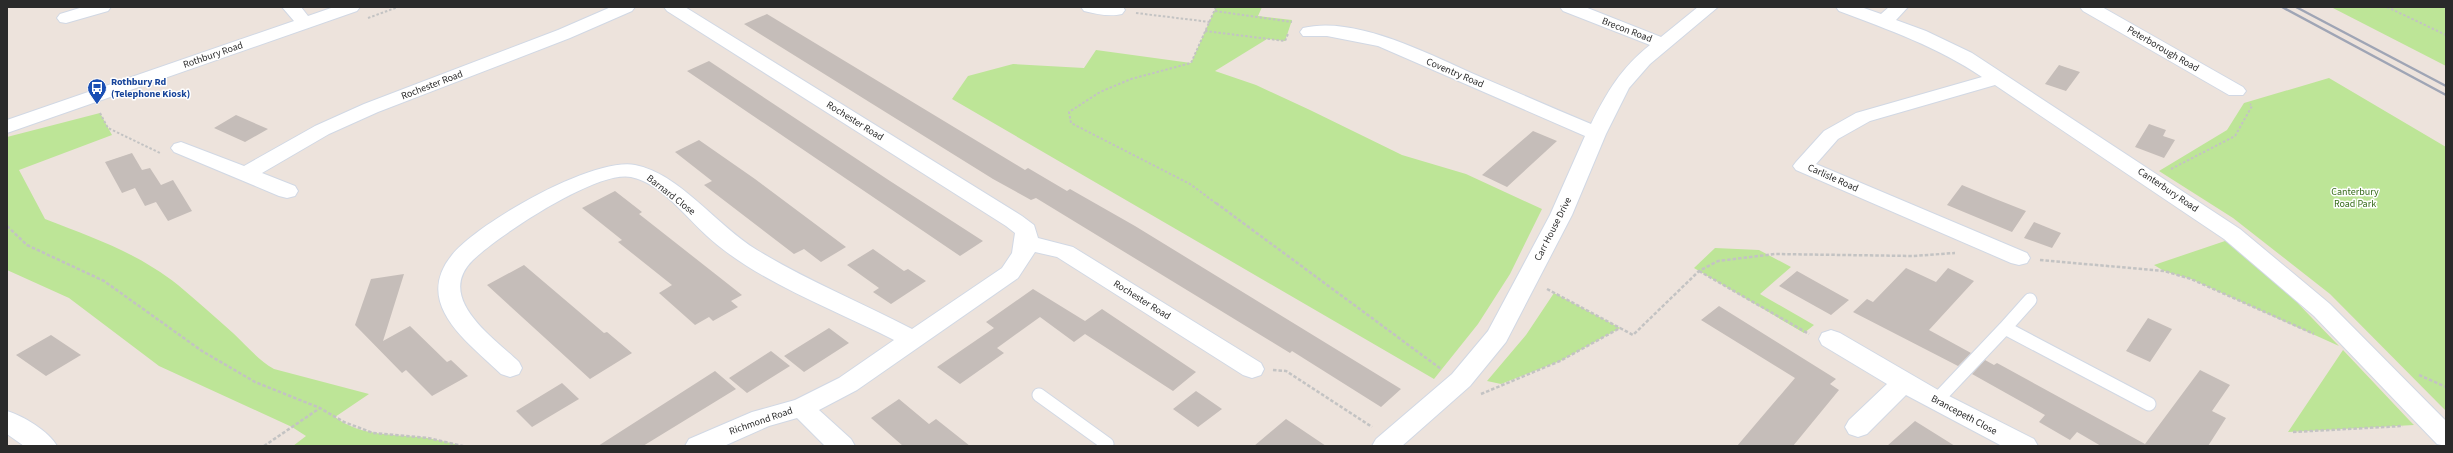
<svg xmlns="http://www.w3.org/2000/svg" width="2453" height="453" viewBox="0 0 2453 453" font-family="'Source Sans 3',sans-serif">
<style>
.green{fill:#bde597}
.building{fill:#c5bdb9}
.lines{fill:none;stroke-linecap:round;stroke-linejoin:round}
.service-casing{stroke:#d1d8e4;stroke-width:15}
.minor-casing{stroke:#d1d8e4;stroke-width:2}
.path-far1{stroke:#c3c3c3;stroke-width:2;stroke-dasharray:2.5 2;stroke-linecap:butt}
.path{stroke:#c3c3c3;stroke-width:2.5;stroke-dasharray:3.5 2;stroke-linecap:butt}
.service{stroke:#fff;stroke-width:13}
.minor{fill:#fff;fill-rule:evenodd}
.rail{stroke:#9fa5b5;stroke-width:2.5}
.labels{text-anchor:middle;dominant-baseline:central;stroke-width:3;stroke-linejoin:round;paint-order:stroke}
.street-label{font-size:10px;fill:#2a2a2a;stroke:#fff}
.transit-label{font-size:10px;font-weight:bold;fill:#164399;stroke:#fff;text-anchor:start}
.park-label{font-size:10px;fill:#356a18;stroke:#fff}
</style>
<rect width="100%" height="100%" fill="#ede3dc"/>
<path class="green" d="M1216,7H1262L1258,16L1292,20L1285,41L1267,39L1215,71L1256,85L1310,110L1402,155L1466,174L1542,209L1510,274L1478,324L1434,379L952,99L968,76L1013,64L1084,68L1096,50L1191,63Z
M2331,7H2446V66Z
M2329,78L2446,147V411L2330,294L2233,218L2159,171L2227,130L2244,103Z
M100,113L112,135L19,170L45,219C94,238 136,252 178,285C197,301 215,317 233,333C247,346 258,360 274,369L369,394L335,417C361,437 396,434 427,438C439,440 451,443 463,446H293L306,436L292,427L159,366L69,298L7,270V137Z
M2228,240L2283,288L2339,346L2191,279L2164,271L2154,265Z
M1715,248L1759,250L1791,267L1760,294L1814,325L1804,333L1694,268Z
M1554,293L1620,328L1560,361L1501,384L1487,381L1526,335Z
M2343,350L2409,420L2414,425L2288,432Z"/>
<path class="building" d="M767,14L1025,170L1028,168L1067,191L1070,189L1135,226L1401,389L1381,407L1292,351L1290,353L1036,198L1031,200L993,179L744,24Z
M709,61L890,181L983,241L960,256L687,71Z
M2059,65L2080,72L2066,91L2045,84Z
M236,115L268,129L245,142L214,128Z
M2149,124L2166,130L2163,136L2175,140L2164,158L2135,147Z
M1533,131L1557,141L1507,187L1482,175Z
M699,140L755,179L846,247L821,262L804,249L794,254L704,185L712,181L675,152Z
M132,153L142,170L150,168L161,185L173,180L192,211L168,221L156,202L145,206L135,188L122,193L105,162Z
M1962,185L1993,198L2026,211L2012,232L1947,205Z
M615,191L642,212L639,214L742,295L731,301L738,307L713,321L709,317L695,325L659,293L672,285L618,242L622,240L582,208Z
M2034,222L2061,233L2052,248L2024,238Z
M873,249L904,271L908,269L926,281L891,304L873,292L879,288L847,265Z
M524,265L604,333L607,332L632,353L590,379L487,285Z
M1906,268L1936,282L1948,268L1974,281L1929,330L1971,353L1958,366L1853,312L1867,299L1873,302Z
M1797,271L1822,285L1849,300L1831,315L1779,286Z
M404,274L383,341L410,326L447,362L451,360L468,376L432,396L406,370L402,373L355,325L371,279Z
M1033,289L1085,321L1102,309L1196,372L1173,391L1085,334L1074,342L1040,317L997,348L1004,353L960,384L937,367L994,328L986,322Z
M1719,306L1836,379L1830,384L1839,390L1793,446H1737L1795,378L1701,320Z
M2148,318L2172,329L2150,362L2126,351Z
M829,328L849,343L804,372L784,356Z
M51,335L81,355L46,376L16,355Z
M771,351L790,366L747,393L729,378Z
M1985,360L1994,365L1997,363L2145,444L2200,370L2230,385L2212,411L2226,418L2208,446H2101L2077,432L2070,440L2039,422L2045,415L1972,374Z
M715,371L736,389L643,446H598Z
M562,383L579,399L532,427L516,411Z
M1196,391L1222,409L1198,427L1173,409Z
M899,399L929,424L936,419L970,446H903L871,418Z
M1286,419L1326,446H1254Z
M1915,421L1955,446H1887Z"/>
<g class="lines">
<defs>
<path id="service" d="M2005,328L2030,300
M1039,395L1107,444L1104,446
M1936,401L2005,328L2149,404"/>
<path id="minor" d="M83,7H111L108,11L66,23L60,22L57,18L60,14Z
M282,7H301L308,16L334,7H360L357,11L7,133V120L294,21Z
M611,7H635L632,11L570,38L378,112L329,134L262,173L295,186L298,191L295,196L287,198L279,196L174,152L171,148L174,144L181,142L244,166L315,126L364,104L558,30Z
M664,7H685L1022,216L1034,225L1038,238L1073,247L1261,363L1264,369L1261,375L1252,378L1243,375L1057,257L1035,252L1018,278L857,390L819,410L851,439L855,446H825L797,418L769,426L724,446H685L689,439L752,412L795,400L839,378L894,340C835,310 756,281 707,236C685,216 661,183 631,177C597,170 499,235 473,260C434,298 494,338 519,362L522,368L519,374L510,377L501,374C469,343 412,304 452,255C479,222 593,157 635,165C679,173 717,226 757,250C806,280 860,302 912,329L1002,268L1012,253L1015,233L1006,226L667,11Z
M1081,7H1123L1125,10L1122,14C1110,17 1096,14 1084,11Z
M1560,7H1585L1661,37L1698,7H1718L1650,64L1629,88L1606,134L1572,215L1506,342L1470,386L1402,446H1372L1376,439L1452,374L1488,331L1550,215L1585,136L1378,46L1327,36H1303L1300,32L1303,28C1354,15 1429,54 1476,75C1514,91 1553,108 1591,124C1607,92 1621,68 1650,45L1563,11Z
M1836,7H1861L1881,14L1889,7H1908L1896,20L1926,31L1972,53L2240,229L2330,304L2446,421V446L2437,444L2314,316L2224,239L1995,85L1870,121L1838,139L1816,164L2027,253L2030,258L2027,263L2019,265L2011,263L1796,170L1793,166L1796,162L1824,131L1856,113L1982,77C1938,47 1889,30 1839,11Z
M2080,7H2102L2243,87L2246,91L2243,95H2229L2083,11Z
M1831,330L1840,333L1945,394L2034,439L2038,446H2002L1906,395L1867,434L1858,437L1849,434L1845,427L1849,420L1887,384L1822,345L1819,339L1822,333Z
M7,411C23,416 49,431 57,446H24L7,434Z"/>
</defs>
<use href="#service" class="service-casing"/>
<use href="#minor" class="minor-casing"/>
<path class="path-far1" d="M1216,7L1191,63L1131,79L1100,92L1069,112L1071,123L1190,184L1217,204
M2387,7L2446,35
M1215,11L1292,22
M1136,13L1210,22
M368,18L398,7
M1205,31L1285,41L1288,34
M100,113L108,128L160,153
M2171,169L2235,136L2252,106L2250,104"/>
<path class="path" d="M1216,203L1441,369
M7,226L27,245L104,281L202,351L255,382L320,408L344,422L373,433L428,438L463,446
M2040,260L2164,271L2191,279L2314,334
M1699,271L1809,334
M1547,289L1620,328
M1273,370L1286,371L1372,427
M2419,375L2446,387
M1481,394L1560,361L1620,328L1633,335L1699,271L1718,261L1775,254L1913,256L1955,253
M2293,432L2403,426
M264,446L320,408"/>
<use href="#service" class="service"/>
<use href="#minor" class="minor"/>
<path class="rail" d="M2282,7L2446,95
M2296,7L2446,86"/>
</g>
<defs>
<symbol id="bus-pin" viewBox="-11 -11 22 30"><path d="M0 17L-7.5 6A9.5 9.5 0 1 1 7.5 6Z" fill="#1a4fb4" stroke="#fff"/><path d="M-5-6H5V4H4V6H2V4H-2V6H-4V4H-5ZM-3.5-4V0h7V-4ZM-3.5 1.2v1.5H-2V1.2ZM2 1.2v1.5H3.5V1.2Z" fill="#fff"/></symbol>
</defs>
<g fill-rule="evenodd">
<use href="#bus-pin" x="86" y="77" width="22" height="30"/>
</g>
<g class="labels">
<g class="street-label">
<text transform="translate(1627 30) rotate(21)">Brecon Road</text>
<text transform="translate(2163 49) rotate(30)">Peterborough Road</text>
<text transform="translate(213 55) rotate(-19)">Rothbury Road</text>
<text transform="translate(1455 73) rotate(23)">Coventry Road</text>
<text transform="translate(432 85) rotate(-21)">Rochester Road</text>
<text transform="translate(855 121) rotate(32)">Rochester Road</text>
<text transform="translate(1833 178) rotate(24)">Carlisle Road</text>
<text transform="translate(2168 190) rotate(34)">Canterbury Road</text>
<text transform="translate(671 195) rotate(38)">Barnard Close</text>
<text transform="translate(1553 229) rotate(-63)">Carr House Drive</text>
<text transform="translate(1142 300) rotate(32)">Rochester Road</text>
<text transform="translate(1964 415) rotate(28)">Brancepeth Close</text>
<text transform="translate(761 421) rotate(-19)">Richmond Road</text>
</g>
<g class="transit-label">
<text x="111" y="82">Rothbury Rd<tspan x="111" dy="12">(Telephone Kiosk)</tspan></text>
</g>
<g class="park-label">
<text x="2355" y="192">Canterbury<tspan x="2355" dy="12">Road Park</tspan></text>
</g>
</g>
<rect width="2453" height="453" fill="none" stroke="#2a2a2a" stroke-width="16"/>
</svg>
